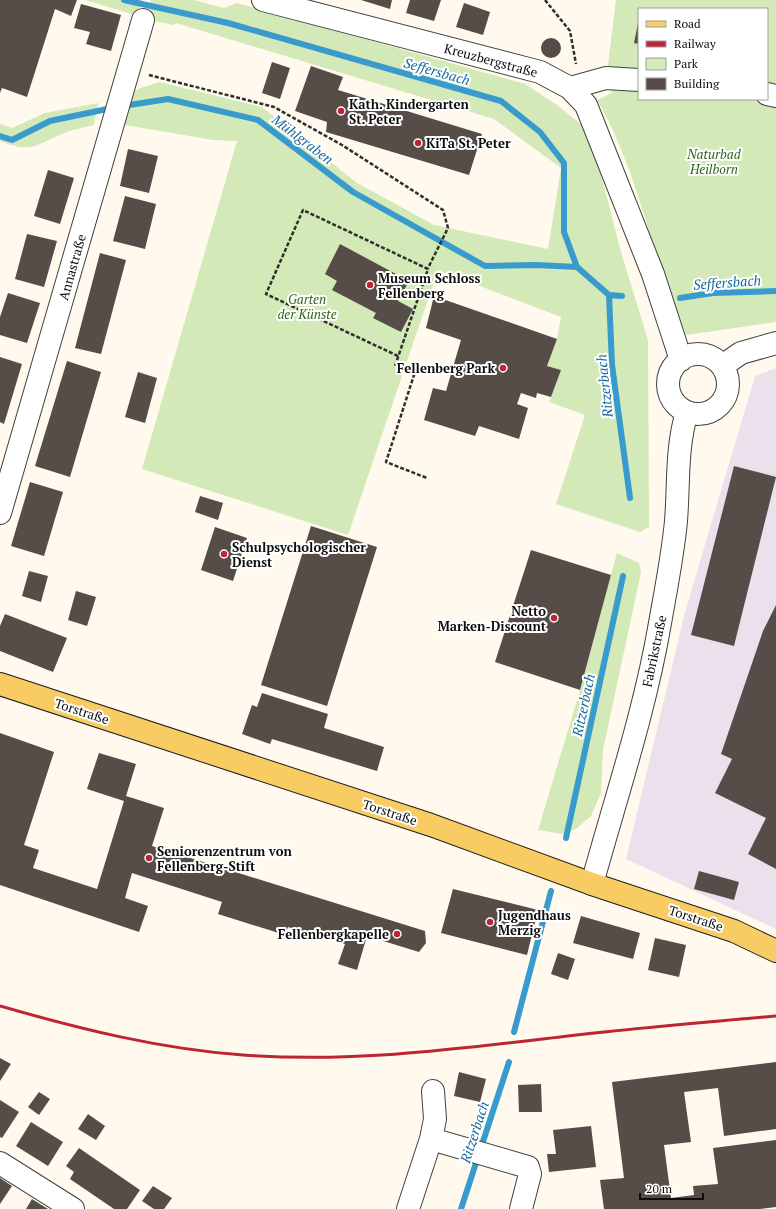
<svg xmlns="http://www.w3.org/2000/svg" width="776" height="1209" viewBox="0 0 776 1209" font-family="'PT Serif',serif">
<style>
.industrial{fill:#eae1ec}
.green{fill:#d3e9b7;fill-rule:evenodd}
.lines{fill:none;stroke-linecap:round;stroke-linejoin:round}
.stream{stroke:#399acd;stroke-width:6}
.building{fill:#564d49}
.minor-casing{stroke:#404040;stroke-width:24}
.major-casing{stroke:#1e1e1e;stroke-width:24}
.path{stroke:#2f2f2f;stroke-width:2.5;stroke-dasharray:4 2;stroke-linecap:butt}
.minor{stroke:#fff;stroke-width:22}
.major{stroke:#f8cc63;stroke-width:22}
.rail{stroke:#bd2534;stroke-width:3}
.poi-dot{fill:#bd2534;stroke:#fff;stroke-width:1.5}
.labels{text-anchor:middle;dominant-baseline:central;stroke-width:4;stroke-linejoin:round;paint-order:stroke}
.street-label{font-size:13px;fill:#0d0d0d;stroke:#fff}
.poi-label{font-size:13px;font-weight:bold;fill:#0d0d0d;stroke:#fff;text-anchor:start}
.park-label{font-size:13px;font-style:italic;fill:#30641d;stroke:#fff}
.water-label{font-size:14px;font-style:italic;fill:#166a9e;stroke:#fff}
</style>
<rect width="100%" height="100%" fill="#fffaed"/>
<path class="industrial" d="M776,368V929L626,859L685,612L755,376Z"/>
<path class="green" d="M85,0H142L138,16Z
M151,0H194L224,8L237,3L525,84L557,105L583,126L595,152L621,252L648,340L649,527L640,532L556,504L585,415L549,402L561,370L547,366L557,339L561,317L438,270L348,535L142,469L237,141L213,140L119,124L124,100L138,89L159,82L262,107L357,183L434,225L548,249L561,168L494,119L176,23L173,25L145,19Z
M616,0H776V322L687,335L676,325C654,252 635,165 597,100L612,93L606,80ZM639,9H767V99H639Z
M98,103L94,125C85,127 75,129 67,132C38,143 33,155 0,141V124L12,128L45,113Z
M617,553L639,563L641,572L603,750L601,793L591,816L576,829L562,834L538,830L580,690Z"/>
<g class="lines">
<path class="stream" d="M124,0L228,23L501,101L540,132L564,163V232L577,267L609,295L622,296
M123,106L168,99L258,120L353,192L485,266L536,265L577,267
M0,136L12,140L50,121L112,108
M609,295L612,365L630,498
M680,298L713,293L776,291
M566,838L623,576
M514,1032L551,891
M461,1209L509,1062"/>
</g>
<path class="building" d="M0,0H77L71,16L55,9L27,97L2,88L0,93Z
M361,0H392L390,9Z
M410,0H441L434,21L406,13Z
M464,3L490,12L483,35L456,27Z
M81,4L121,15L111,51L86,44L90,32L74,28Z
M638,23H639V44L634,43Z
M541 48a10 10 0 1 1 20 0a10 10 0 1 1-20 0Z
M272,62L290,68L280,99L262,93Z
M311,66L343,77L338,90L482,134L469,175L326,132L327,122L295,111Z
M128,149L158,156L149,193L120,186Z
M48,170L74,178L60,224L34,216Z
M125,196L156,204L145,249L113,241Z
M27,234L57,241L44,287L15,279Z
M340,244L409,281L398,301L413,309L401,332L373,318L376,313L332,290L337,281L325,274Z
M100,253L126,260L101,354L75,348Z
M8,293L40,303L27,343L0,335V317Z
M434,296L557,339L547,366L561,370L551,397L537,393L536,398L521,393L517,404L528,408L519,439L479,426L475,436L424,420L433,388L446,391L461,340L426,328Z
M0,357L22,364L4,424L0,422Z
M67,361L101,372L70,477L35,466Z
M138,372L157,378L145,423L125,417Z
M734,466L776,477L734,646L691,635Z
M30,482L63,492L44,556L11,546Z
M200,496L223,503L218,520L195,512Z
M311,526L377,547L327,706L261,685Z
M215,527L247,538L233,581L201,570Z
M531,550L611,575L580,690L495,662Z
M29,571L48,576L41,602L22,596Z
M76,591L96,597L87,626L68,620Z
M776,605V869L748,854L766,818L715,793L732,759L721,754L763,631Z
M5,614L67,638L53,672L0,651V626Z
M262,693L328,714L324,728L384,747L377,771L272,739L270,744L242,734L252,705L257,707Z
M0,733L54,752L24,845L39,850L33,868L97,889L124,801L87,789L99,753L136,764L126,796L164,808L152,846L425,931L426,943L419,952L367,936L357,970L338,964L345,944L288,927L285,935L218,914L222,902L132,873L125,898L148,906L139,932L0,885Z
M699,871L739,882L734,900L694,889Z
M453,889L538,910L527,955L441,933Z
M581,916L640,933L633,959L573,943Z
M655,938L686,945L679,977L648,970Z
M558,953L575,959L568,980L551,974Z
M0,1058L11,1064L0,1081Z
M776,1062V1129L724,1136L718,1088L684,1092L691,1142L664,1145L671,1198L694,1195L693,1186L718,1184L713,1148L776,1140V1207L760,1209H604L600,1180L624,1178L612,1082Z
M459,1072L486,1079L480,1102L454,1096Z
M541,1084L542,1112H519L518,1085Z
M39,1092L50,1099L39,1115L28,1107Z
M0,1100L19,1112L2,1138L0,1137Z
M88,1114L105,1126L96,1140L78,1129Z
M31,1122L63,1142L48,1166L16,1146Z
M591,1126L596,1167L549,1172L547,1154H556L553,1130Z
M79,1148L140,1190L127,1209H114L70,1179L74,1172L66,1166Z
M0,1178L12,1186L0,1204Z
M153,1186L172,1198L164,1209H154L142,1201Z
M32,1199L48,1209H26Z"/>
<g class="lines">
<defs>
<path id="minor" d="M263,0L540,72L570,88L586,105L653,274L681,360
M570,88L606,78L639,80
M767,94L776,96
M668 384a30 30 0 1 1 60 0a30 30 0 1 1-60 0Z
M722,366L741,353L776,343
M0,513L143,20
M592,884C616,797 645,711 660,623C666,589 673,554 676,521C679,484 676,448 687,412
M431,1139L528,1167L530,1174L521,1209
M0,1163L73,1209
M408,1209L431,1139L435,1119L433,1091"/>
<path id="major" d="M0,684L431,825L592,884L734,931L776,951"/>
</defs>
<use href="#minor" class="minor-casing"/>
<use href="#major" class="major-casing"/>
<path class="path" d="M545,0L570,31L576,64
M149,75L274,107L342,145L443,210L448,228L428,268
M398,356L266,294L303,210L428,269L395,366L414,375L386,462L427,478"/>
<use href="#minor" class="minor"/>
<use href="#major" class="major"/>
<path class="rail" d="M0,1006C80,1029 160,1049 243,1055C354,1063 458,1049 568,1036C637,1028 707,1022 776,1016"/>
</g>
<g class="poi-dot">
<circle cx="341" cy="111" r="4"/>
<circle cx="418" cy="143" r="4"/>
<circle cx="370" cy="285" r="4"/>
<circle cx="503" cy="368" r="4"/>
<circle cx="224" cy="554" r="4"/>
<circle cx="554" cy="618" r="4"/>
<circle cx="149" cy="858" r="4"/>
<circle cx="490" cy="922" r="4"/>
<circle cx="397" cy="934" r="4"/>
</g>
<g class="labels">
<g class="street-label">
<text transform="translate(491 60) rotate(15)">Kreuzbergstraße</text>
<text transform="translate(72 267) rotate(-74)">Annastraße</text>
<text transform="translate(654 651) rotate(-78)">Fabrikstraße</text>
<text transform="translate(82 711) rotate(18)">Torstraße</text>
<text transform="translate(390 812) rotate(18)">Torstraße</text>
<text transform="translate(696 918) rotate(18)">Torstraße</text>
</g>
<g class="poi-label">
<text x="349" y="104">Kath. Kindergarten<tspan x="349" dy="15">St. Peter</tspan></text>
<text x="426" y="143">KiTa St. Peter</text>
<text x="378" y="278">Museum Schloss<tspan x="378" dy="15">Fellenberg</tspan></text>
<text x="495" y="368" text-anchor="end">Fellenberg Park</text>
<text x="232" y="547">Schulpsychologischer<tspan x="232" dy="15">Dienst</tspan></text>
<text x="546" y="611" text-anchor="end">Netto<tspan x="546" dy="15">Marken-Discount</tspan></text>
<text x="157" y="851">Seniorenzentrum von<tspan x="157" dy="15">Fellenberg-Stift</tspan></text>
<text x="498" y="915">Jugendhaus<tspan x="498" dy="15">Merzig</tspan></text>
<text x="389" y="934" text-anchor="end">Fellenbergkapelle</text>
</g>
<g class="park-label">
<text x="714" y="154">Naturbad<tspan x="714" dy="15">Heilborn</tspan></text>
<text x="307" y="299">Garten<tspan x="307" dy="15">der Künste</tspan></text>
</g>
<g class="water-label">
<text transform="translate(437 71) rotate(16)">Seffersbach</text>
<text transform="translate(303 139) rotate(37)">Mühlgraben</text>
<text transform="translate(727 282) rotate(-4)">Seffersbach</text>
<text transform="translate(604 386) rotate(-96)">Ritzerbach</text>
<text transform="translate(583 705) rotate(-78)">Ritzerbach</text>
<text transform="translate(474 1132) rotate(-72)">Ritzerbach</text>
</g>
</g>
<rect x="638" y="8" width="130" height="92" fill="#ffffff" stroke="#9e9e9e"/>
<rect x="646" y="21" width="20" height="6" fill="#f8cc63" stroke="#9e9e9e"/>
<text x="674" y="28" font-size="12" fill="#0d0d0d">Road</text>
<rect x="646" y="41" width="20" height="6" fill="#bd2534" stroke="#9e9e9e"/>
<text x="674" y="48" font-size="12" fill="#0d0d0d">Railway</text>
<rect x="646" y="58" width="20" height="12" fill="#d3e9b7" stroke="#9e9e9e"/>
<text x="674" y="68" font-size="12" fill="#0d0d0d">Park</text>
<rect x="646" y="78" width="20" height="12" fill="#564d49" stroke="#9e9e9e"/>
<text x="674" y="88" font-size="12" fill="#0d0d0d">Building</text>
<path d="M640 1193v6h63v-6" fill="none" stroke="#0d0d0d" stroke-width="2"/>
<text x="646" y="1193" font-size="12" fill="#0d0d0d" stroke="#ffffff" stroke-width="3" paint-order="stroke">20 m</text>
</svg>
